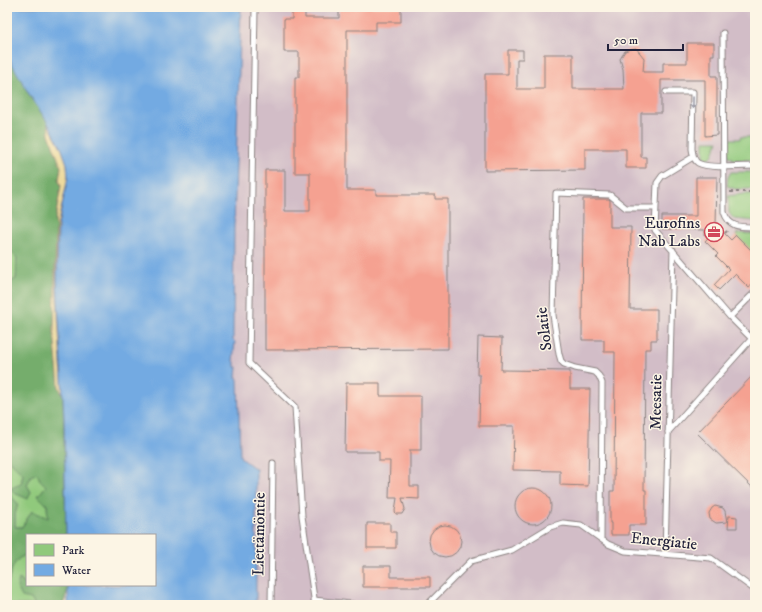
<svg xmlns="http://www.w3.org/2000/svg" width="762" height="612" viewBox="0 0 762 612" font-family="'IM FELL DW Pica',serif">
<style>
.industrial{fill:#d2bdc7}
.green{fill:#90c97c;stroke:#59765c}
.forest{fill:#74ad6c;stroke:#4b6854}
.sand{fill:#eeda9e;stroke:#887e6c}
.water{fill:#73aae2;stroke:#4a668e}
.building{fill:#f5a191}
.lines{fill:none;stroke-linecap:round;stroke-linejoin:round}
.service-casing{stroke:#8b8281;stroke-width:7}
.path{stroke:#8b8281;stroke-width:2;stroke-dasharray:3 3;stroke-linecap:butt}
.service{stroke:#fff;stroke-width:5}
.oneway{stroke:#9c9ca7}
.labels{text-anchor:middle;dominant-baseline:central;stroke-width:3;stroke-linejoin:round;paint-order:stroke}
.poi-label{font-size:16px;fill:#22223b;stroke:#fcf5e5;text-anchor:end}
.street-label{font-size:16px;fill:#22223b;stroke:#fcf5e5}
</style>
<rect width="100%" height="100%" fill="#fcf5e5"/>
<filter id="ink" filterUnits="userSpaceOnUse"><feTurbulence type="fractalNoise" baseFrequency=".025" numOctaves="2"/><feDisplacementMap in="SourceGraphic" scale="8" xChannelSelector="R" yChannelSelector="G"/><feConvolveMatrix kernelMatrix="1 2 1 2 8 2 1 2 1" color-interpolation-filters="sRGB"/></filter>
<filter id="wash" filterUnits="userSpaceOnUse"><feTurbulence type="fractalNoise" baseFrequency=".012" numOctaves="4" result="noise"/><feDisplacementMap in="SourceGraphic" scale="16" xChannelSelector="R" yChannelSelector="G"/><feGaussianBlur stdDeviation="0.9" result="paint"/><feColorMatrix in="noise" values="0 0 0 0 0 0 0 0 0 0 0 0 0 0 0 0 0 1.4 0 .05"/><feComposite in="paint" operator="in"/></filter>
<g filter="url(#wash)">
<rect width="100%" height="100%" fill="#f4e2c7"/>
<path class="industrial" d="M241,7H755V605H256V469L241,458L240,455L238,379H236L235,367L233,361L235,343L233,340L234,228Z"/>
<path class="green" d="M740,137H755V160H735L728,156L727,139H740Z
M704,141H718L713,155L708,159L704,157Z
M731,172H755V189H735L727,186L728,177Z
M744,194H755V221L734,219L729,213L728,196Z
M737,233L755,234V254L736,235Z
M7,247L17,258C16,266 17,271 16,279L7,284Z
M7,458L23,474L21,484L31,492L27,485L31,476L37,472L40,480L46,486L38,496L47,505L48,519L32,511L22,527H15V514L18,504L8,493H7Z
M24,555H27V585H33L31,588L27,586L19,579L35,605H7V585L14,562Z"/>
<path class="forest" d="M7,55L29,94L48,123L49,134L61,166L59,180L61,186L55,220L56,227L54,331L59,387L63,396L66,535H27V555C12,558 11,574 7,586V493L8,492L18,504L15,514V527H22L32,511L48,518L47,505L38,496L46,486L40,480L37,473L31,476L27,485L31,492L28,499L14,493L11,488L21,484L23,474L7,458V284L16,279C17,271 16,266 17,258L7,247Z
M19,579L27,586L31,588L33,585H68V589L63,605H35L31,599L22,597L17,587Z"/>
<path class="sand" d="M48,123C54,136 64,149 67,164C71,185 59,207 57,228C54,283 60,340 63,396L59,387L54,331L56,227L55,220L61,186L59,180L61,167L49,134Z"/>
<path class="water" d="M7,7H241L234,228L233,340L235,342L233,361L235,362V367H237L236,378L238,379L240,455L241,458L256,469V605H68V585H155V535H66L64,418L57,282L58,226L68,177L67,164L61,147L48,123L29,94L7,55Z"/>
<g id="blocks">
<path class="building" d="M292,7H305V18H339V7H401V22H376V30H347V190H376V195H435V199H448V349L265,350V170H285V211H310V173H295V77H299V52H284V19H292Z
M687,43H714V55H711V76H717V135L705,136V80H661V113H641V157H646V168H626V149H585V170L485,171V74H508V50H523V59H517V89H544V54H573V89H624L623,69L620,59L625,51L630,49L636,48L644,58L643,72H663V63H687Z
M696,177H717L716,225L731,240L736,235L755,254V281L749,288L735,274L719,290L714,285L729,269L716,256L718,254L705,241L708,238L705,235V230L662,229V216H696Z
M583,199H609L610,200V227H631L630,309H657V340H651V349H645L644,490H646V525H629V535H611V523H610V491H614L615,352H604V340H582Z
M478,337L502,338L501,370L570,371V389H590L588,486L560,485V471L513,470L514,426H479L480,375H477Z
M755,373V490L697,433Z
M346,383H380V396H421V450H410V486H419V499L402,498L405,509L402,514H396L395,511L397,498H389L390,461H379V452H345Z
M515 506a18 18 0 1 1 36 0a18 18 0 1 1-36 0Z
M715,506L723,508L725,511L727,522L716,523L710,519L709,513L712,508Z
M729,516L737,517V528H728Z
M367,523H390V532H396V548H367Z
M429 541a16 16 0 1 1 32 0a16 16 0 1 1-32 0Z
M363,566H391V577H430V587H363Z"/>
</g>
</g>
<g filter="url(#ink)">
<use href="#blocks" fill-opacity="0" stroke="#8b8281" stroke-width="1"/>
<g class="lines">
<defs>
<path id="service" d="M257,7L255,9L249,363L295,407L302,516L315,605
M723,33L724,212C729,228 741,227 755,227
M666,92H693L692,149C693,154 693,160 698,163C709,169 742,166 755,166
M693,157L662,176L657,183L655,230L730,317L755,342
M730,317L755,292
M668,432L755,335
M601,538L602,383L599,376L595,372L575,368L564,364L561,361L559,354L553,315L556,193L610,195L626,208H656
M665,554L673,250
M314,600L359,605
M271,605L273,463
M427,605L471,561L512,550L550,527L563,523L581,525L608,544L625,551L711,558L755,590"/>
</defs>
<use href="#service" class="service-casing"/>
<path class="path" d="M730,192H755
M725,233L728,230"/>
<use href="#service" class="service"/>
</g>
<defs><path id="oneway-shaft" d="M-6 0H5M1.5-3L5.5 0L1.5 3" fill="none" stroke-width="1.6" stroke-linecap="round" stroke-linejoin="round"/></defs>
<use class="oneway" href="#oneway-shaft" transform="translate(693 103) rotate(91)"/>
</g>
<defs>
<symbol id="office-ring" viewBox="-11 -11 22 22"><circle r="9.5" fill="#fcf5e5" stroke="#d1495b" stroke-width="1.5"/><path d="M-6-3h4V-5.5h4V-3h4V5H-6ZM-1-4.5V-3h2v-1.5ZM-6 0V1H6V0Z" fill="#d1495b"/></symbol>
</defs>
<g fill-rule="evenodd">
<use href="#office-ring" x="703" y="221" width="22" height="22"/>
</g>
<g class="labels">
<g class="poi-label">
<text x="700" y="223">Eurofins<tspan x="700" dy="18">Nab Labs</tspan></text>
</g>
<g class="street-label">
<text transform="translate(544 329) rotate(-97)">Solatie</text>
<text transform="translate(656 402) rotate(-89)">Meesatie</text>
<text transform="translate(259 534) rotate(-89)">Liettämöntie</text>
<text transform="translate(664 541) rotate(6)">Energiatie</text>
</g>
</g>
<rect width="762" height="612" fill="none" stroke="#fcf5e5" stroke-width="24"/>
<rect x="26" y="534" width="130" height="52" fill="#fcf5e5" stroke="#a5a1a1"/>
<rect x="34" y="544" width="20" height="12" fill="#90c97c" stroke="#a5a1a1"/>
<text x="62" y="554" font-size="12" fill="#22223b">Park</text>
<rect x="34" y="564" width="20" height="12" fill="#73aae2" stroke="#a5a1a1"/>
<text x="62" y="574" font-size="12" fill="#22223b">Water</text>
<path d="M608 44v6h75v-6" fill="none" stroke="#22223b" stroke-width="2"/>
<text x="614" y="44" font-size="12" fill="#22223b" stroke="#fcf5e5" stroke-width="3" paint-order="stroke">50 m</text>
</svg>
